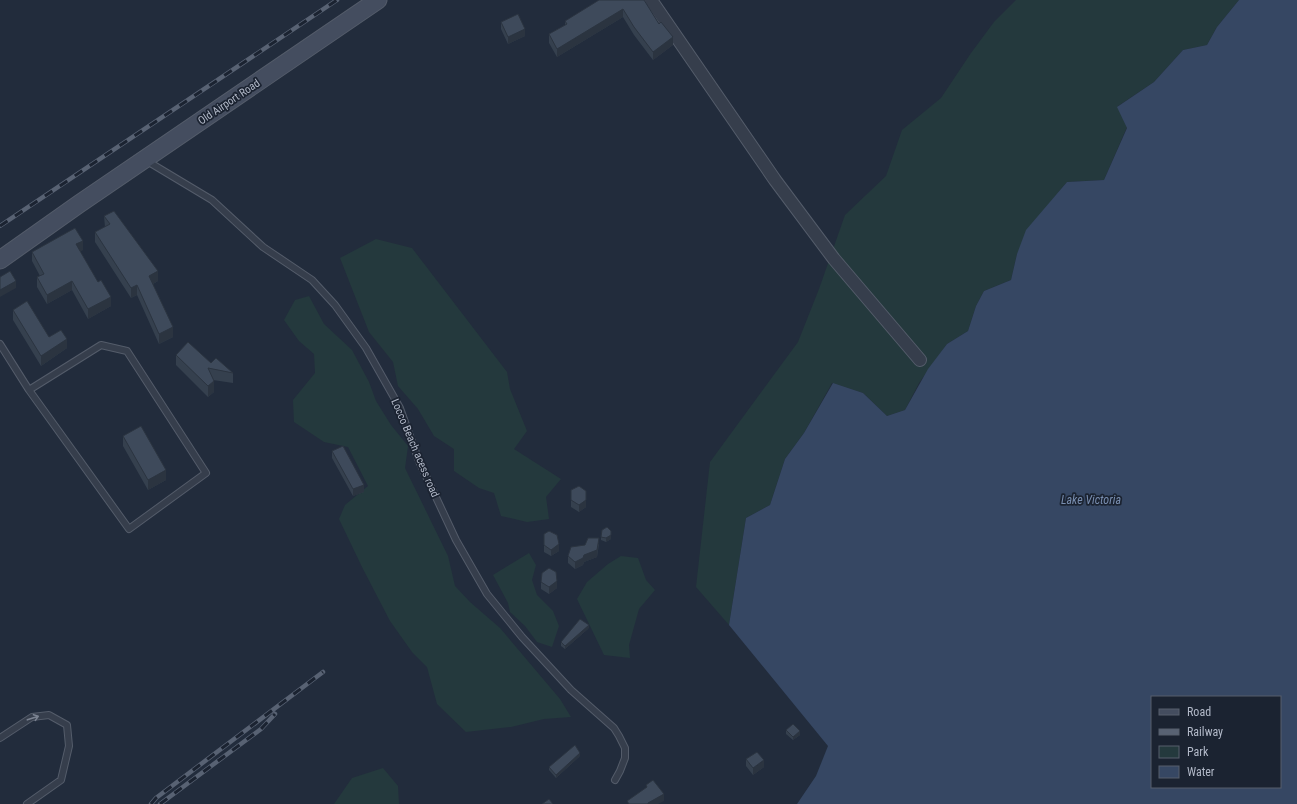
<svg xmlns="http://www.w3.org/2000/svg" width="1297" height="804" viewBox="0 0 1297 804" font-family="'Roboto Condensed',sans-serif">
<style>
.green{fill:#24393d}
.water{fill:#364763;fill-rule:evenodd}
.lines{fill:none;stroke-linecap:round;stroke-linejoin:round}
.service-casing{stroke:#545c6a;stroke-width:8}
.minor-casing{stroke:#545c6a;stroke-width:14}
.secondary-casing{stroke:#545c6a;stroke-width:19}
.service{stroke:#363e4c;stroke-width:6}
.minor{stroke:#363e4c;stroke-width:12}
.secondary{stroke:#444d5f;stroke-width:17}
.rail-casing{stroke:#586273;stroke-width:4.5}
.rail{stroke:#1b2331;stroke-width:3;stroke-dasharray:9;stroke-linecap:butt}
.wall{fill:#35404e}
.shaded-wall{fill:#2b3440}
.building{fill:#3e4a5b;stroke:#2b3440}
.oneway{stroke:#7a8290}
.labels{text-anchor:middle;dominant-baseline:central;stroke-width:3.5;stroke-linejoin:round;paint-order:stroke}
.street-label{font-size:11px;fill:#b2b9c8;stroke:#1b2331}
.water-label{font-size:12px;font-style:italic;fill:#798eb0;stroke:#1b2331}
</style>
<rect width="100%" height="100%" fill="#222c3c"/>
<path class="green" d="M1016,0H1239L1217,27L1207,45L1183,50L1154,82L1118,106L1127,127L1104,180L1067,182L1048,205L1017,254L1011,280L984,291L976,306L968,331L947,344L919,383L905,410L887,416L863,393L832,383L804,433L785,459L770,505L746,518L729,625L696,587L710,462L798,342L819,289L845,215L886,176L902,130L941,98L971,53L994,22Z
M376,239L412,248L507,372L510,389L527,431L514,449L561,479L546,497L549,519L527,522L501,516L494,493L479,488L454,471V449L434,436L418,409L398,386L393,362L369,332L340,258Z
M309,296L324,324L352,350L369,382L376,401L391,425L408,446L405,468L448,556L455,586L470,602L500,628L560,699L571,717L544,719L511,727L466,732L437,704L427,667L412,652L390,621L362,567L339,519L345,505L368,486L348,447L324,442L294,422L293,400L315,373L314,354L299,341L284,320L295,300Z
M529,553L536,565L532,580L537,595L553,611L559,626L552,647L537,642L525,626L510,612L508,603L493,575Z
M621,556L638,558L646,580L655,590L639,609L629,645L630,658L604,655L577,599L587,582L608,564Z
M383,768L398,786L399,804H334L352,778Z"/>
<path class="water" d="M1239,0H1297V804H797L816,776L828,746L729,625L746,518L770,505L785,459L804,433L833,383L863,393L887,416L905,410L928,369L947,344L968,331L976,306L984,291L1011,280L1017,254L1026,230L1067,182L1104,180L1127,128L1117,107L1154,82L1183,50L1207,45L1217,27ZM1152,697H1280V787H1152Z"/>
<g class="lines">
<defs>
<path id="service" d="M147,161L212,200L263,247L312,280L335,305L366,348L400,408L419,461L456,540L487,594L522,637L571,690L614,728L619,736L625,748V758L620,771L615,780
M0,344L29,390L129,529L206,473L127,351L101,345L29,390
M0,738L32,717L49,715L67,725L69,746L61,780L27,804"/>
<path id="minor" d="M651,0L775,180L834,259L920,360"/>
<path id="secondary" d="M0,260L79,204L378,0"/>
</defs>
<use href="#service" class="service-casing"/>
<use href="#minor" class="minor-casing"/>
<use href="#secondary" class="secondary-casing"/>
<use href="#service" class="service"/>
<use href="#minor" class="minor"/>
<use href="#secondary" class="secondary"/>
<defs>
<path id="rail" d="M0,226L337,0
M151,804L156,798L323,672
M160,804L261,729L275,714"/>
</defs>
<use href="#rail" class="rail-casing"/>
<use href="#rail" class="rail"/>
</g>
<path class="wall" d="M644,0L673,45L653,60L634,35L623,17L557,57L549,43V34L565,25V21Z
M501,22L525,36L508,44L501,29Z
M104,216L158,281L153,284L173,337L159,344L137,295L131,298L95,242V232L105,227Z
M83,250L80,251L111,306L88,319L72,290L47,304L37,287V277L40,276L32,261V252Z
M13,310L49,337L67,348L41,366L13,320Z
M176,355L211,363L233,373V383L213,380L214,392L208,397L176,365Z
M123,436L166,480L148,490L123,446Z
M332,451L364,492L353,496L332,458Z
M571,500L586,507L579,512L571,507Z
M544,534L559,551L551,556L544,552Z
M601,537L611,539L606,542L601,540Z
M599,544L597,557L584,562L583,565L575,569L568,563V556Z
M541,582L557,588L549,594L541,589Z
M589,628L565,649L561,646V642Z
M786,730L800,735L793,740L786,734Z
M580,756L556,778L549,770V767Z
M746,759L764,767L753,775L746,766Z"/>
<path class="shaded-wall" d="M623,9V17L557,57V49Z
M525,29V36L508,44V37Z
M673,37V45L653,60V52Z
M83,241V250L76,254V244Z
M158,271V281L149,286V276Z
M16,281V288L0,297V290Z
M72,281V290L47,304V295Z
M137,285V295L131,298V288Z
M111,297V306L88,319V309Z
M173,327V337L159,344V334Z
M67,339V348L41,366V356Z
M214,381V392L208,397V386Z
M166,470V480L148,490V480Z
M364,485V492L353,496V489Z
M586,500V507L579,512V505Z
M611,531V539L606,542V538Z
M599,538L597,557L584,562L583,565L575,569V562L584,555Z
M559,544V551L551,556V550Z
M557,581V588L549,594V587Z
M589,625V628L565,649V646Z
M800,731V735L793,740V737Z
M580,753V756L556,778V775Z
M764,760V767L753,775V768Z
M664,794V801L658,804H648V803Z"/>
<path class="building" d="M599,0H644L659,24L661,22L673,37L653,52L634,27L623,9L557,49L549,34L567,24L565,21Z
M518,14L525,29L508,37L501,22Z
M114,211L158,271L149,276L173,327L159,334L137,285L131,288L95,232L110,224L104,216Z
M75,228L83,241L76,244L98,282L101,280L111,297L88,309L72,281L47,295L37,277L44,274L32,252Z
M10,271L16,281L0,290V277Z
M27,301L49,337L61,330L67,339L41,356L13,310Z
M188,342L211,363L216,358L233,373L208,368L214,381L208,386L176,355Z
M141,426L166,470L148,480L123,436Z
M343,446L364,485L353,489L332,451Z
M579,486L586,491V500L579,505L571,500V490Z
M607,527L611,531V535L606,538L601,537L602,530Z
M549,531L557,535L559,544L551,550L544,545V534Z
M588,538H599L597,550L584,555L583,558L575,562L568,556L571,547L585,545Z
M549,568L556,572L557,581L549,587L541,582L542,573Z
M580,619L589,625L565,646L561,642Z
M793,724L800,731L793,737L786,730Z
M575,745L580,753L556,775L549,767Z
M757,752L764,760L753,768L746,759Z
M653,780L664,794L648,803V804H629L627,801L647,787L646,785Z
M549,799L553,804H542Z"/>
<defs><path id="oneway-shaft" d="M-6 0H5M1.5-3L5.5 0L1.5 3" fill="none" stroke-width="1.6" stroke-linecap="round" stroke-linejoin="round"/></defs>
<use class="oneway" href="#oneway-shaft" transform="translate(33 718) rotate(-18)"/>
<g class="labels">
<g class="street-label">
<text transform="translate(229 102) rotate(-34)">Old Airport Road</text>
<text transform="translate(415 448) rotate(67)">Locco Beach acess road</text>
</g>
<g class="water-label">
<text x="1091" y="500">Lake Victoria</text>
</g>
</g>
<rect x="1151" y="696" width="130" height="92" fill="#1b2331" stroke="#575f6d"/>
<rect x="1159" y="709" width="20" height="6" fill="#444d5f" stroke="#575f6d"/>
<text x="1187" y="716" font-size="12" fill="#b2b9c8">Road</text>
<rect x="1159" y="729" width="20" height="6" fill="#586273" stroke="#575f6d"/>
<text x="1187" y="736" font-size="12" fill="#b2b9c8">Railway</text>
<rect x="1159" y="746" width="20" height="12" fill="#24393d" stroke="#575f6d"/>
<text x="1187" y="756" font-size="12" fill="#b2b9c8">Park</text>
<rect x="1159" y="766" width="20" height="12" fill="#364763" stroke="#575f6d"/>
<text x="1187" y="776" font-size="12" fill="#b2b9c8">Water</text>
</svg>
